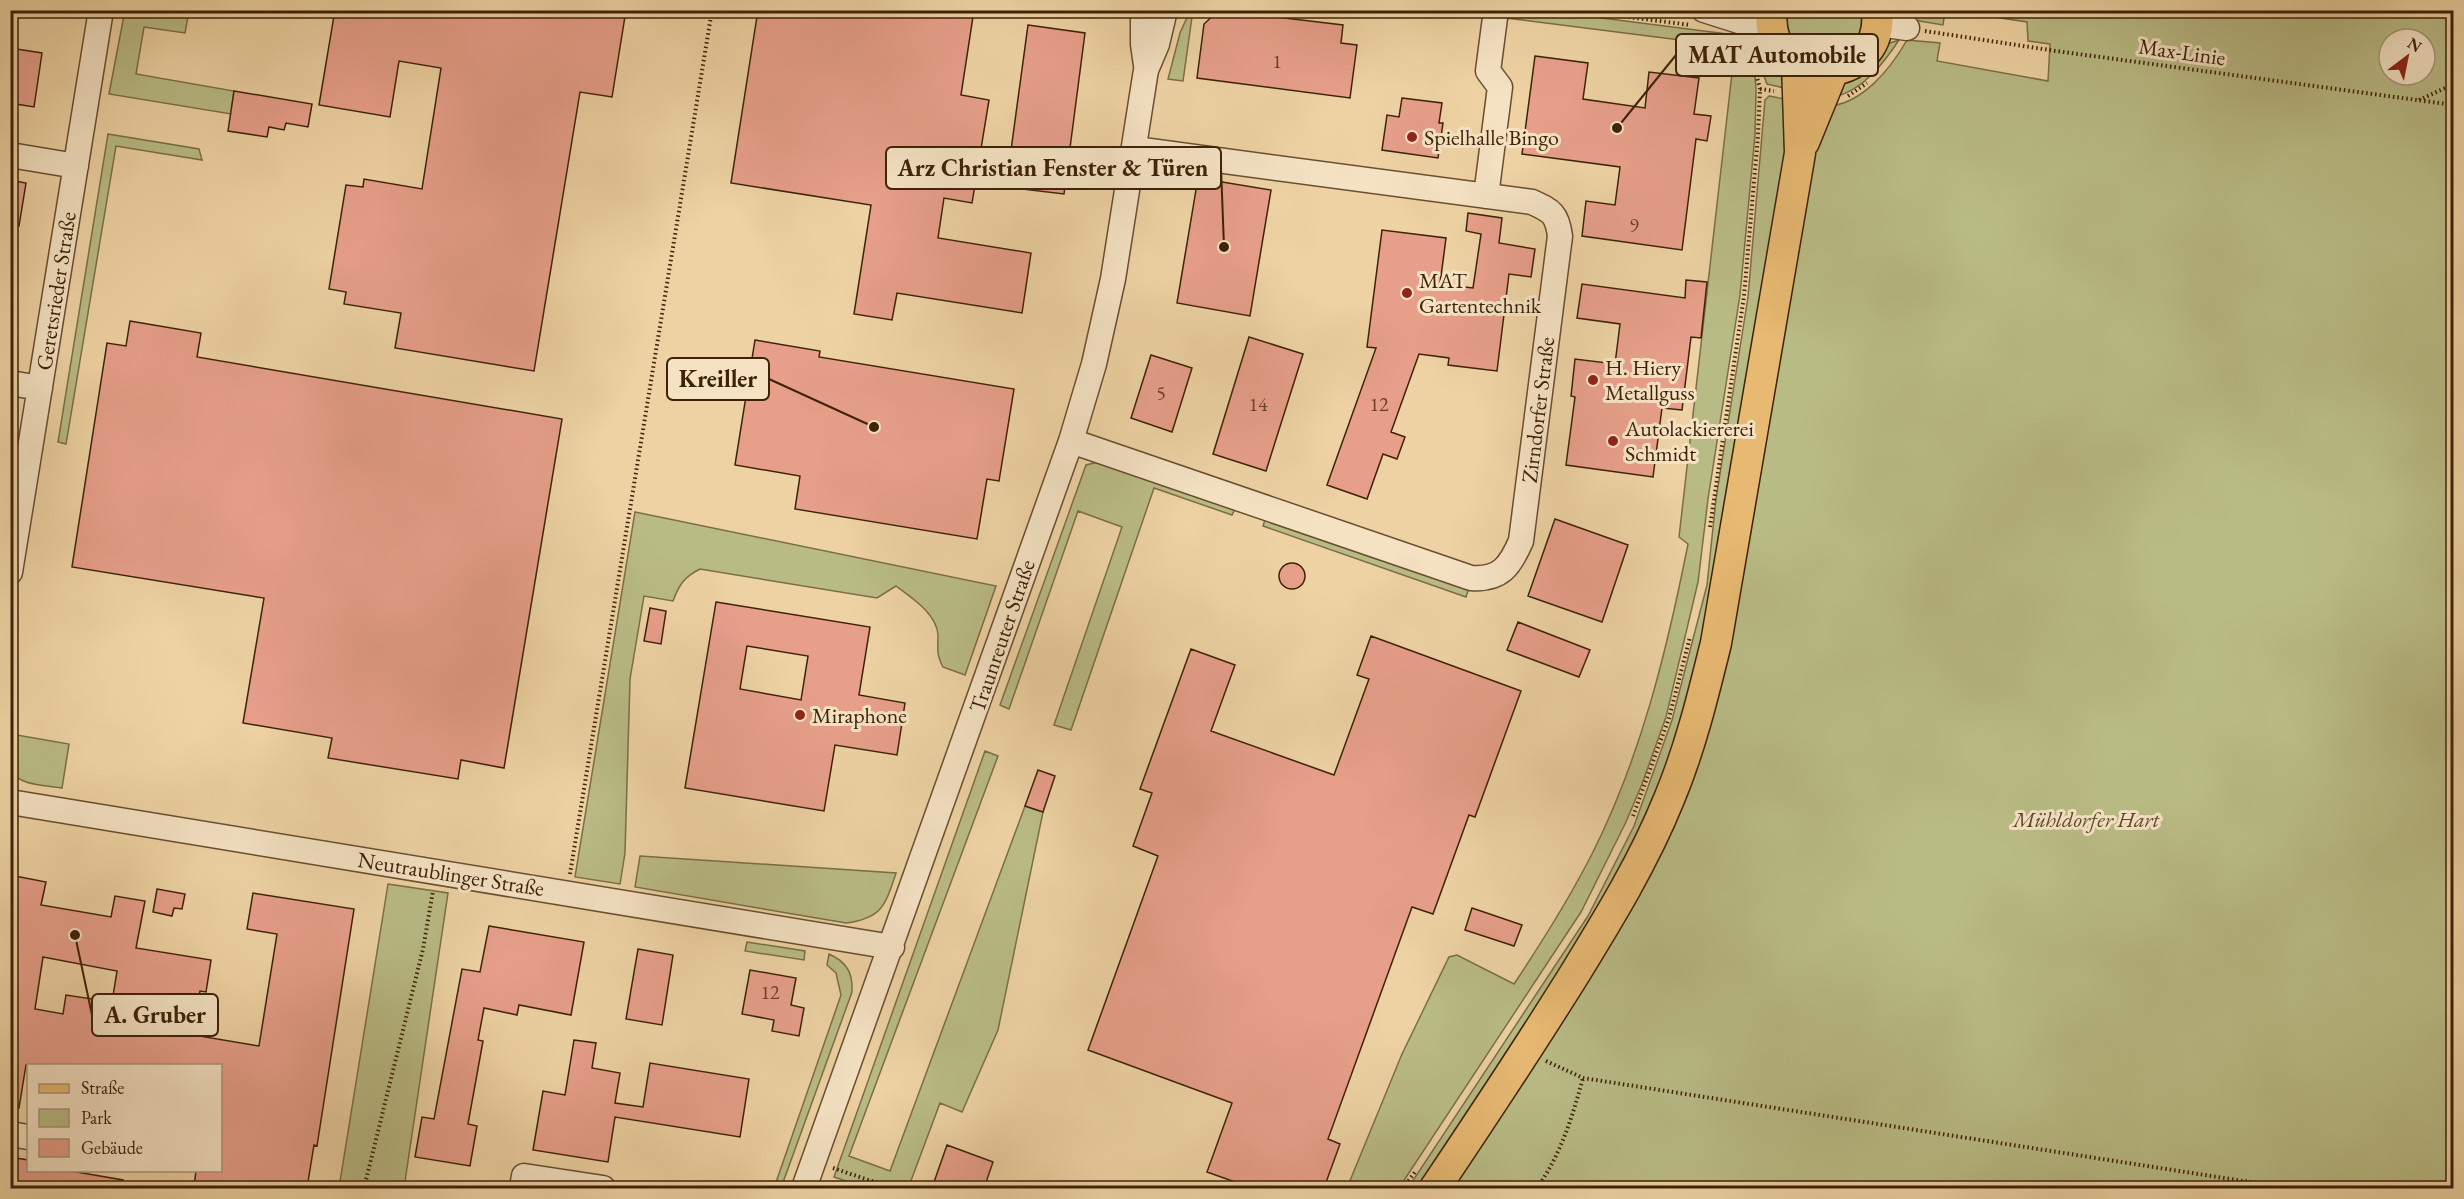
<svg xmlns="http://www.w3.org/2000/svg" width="2464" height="1199" viewBox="0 0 2464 1199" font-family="'EB Garamond',serif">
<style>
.green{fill:#b9bb85;stroke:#7b6e46;stroke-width:1.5;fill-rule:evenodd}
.building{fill:#e79f8a;stroke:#3d2208;stroke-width:1.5;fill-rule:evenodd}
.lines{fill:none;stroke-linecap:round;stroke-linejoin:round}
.minor-casing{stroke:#694e2f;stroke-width:27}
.major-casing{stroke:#3d2208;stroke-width:33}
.path{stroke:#3d2208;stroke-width:4;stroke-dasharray:1.5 3;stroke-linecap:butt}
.minor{stroke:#f4e2c3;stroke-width:24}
.major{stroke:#e7b972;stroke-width:30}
.poi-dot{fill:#8f2418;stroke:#f4e2c3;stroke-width:2}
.labels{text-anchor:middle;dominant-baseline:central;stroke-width:6;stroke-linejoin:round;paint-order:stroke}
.number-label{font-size:20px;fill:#684128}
.street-label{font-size:22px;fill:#3d2208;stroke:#f4e2c3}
.poi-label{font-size:22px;fill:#3d2208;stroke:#f4e2c3;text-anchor:start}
.park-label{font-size:22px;font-style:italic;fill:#5c4827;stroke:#f4e2c3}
.leader{fill:none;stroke:#3d2208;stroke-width:2}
.callout-dot{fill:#3d2208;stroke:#f4e2c3;stroke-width:2}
.callout{fill:#f4e2c3;stroke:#3d2208;stroke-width:2}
.callout-label{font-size:24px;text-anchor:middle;font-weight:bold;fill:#3d2208}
</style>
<rect width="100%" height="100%" fill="#eed2a3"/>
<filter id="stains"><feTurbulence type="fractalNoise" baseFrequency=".00333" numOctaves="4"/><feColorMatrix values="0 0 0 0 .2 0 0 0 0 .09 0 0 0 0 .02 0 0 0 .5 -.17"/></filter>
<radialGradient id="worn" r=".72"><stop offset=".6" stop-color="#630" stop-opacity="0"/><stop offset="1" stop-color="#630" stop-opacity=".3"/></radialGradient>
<path class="green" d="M125,10L189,11L185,33L144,27L136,74L234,91L231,114L109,94Z
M1784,10L1861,11C1865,50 1845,53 1813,57L1789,40Z
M1190,11H1196L1192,17L1183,81L1168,79L1180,33Z
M1507,11H1547L1735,35L1741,40L1746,49L1755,77L1756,89L1755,135L1740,295L1708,499L1698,582L1666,717L1642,784L1626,822L1581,912L1399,1188H1347L1402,1054L1449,957L1457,955L1514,984C1542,942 1569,899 1592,854C1641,757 1667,650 1688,544L1679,537L1735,47L1506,18Z
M1894,11H1945L1943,25L1901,18Z
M1954,11H2453V1188H1450L1656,853L1813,150L1827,106C1862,105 1891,68 1907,40L1940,43L1937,61L2048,81L2050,44L2028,41L2027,22ZM2389,39H2425V75H2389Z
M1750,37C1768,50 1782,68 1788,89L1767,84Z
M1899,40C1883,64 1864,89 1835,97L1840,83L1884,45Z
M1769,96L1790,100L1788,138L1705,641L1671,762L1614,887L1421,1188H1408L1588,916L1634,826L1672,720L1707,585L1716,499L1748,297L1765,100Z
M108,134L199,149L202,160L116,146L66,444L58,442Z
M1098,462L1236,507L1232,515L1154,488L1071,730L1054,725L1122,527L1078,511L1009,709L1000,705L1086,465Z
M635,512L996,586L965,675L943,667C936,653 938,650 938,635C937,614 911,597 896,586L877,598L700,569C684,577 679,585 673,601L644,596L630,679L625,853L620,884L575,877Z
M1266,517L1469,588L1466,597L1263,526Z
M11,734L69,744L62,788C46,785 18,786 11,770Z
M985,751L998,756L849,1156L890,1171L1025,806L1043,812L998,1030L962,1112L940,1103L909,1186L914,1188H866L834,1177Z
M640,856L896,873C885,906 882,918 846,923L635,887Z
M388,884L448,893L404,1188H339Z
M747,942L805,951L804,960L745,951Z
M829,954C847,962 853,973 852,992L781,1188H774L841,995L836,973L827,965Z"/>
<path class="building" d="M335,10H626L612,97L580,92L534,371L395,348L401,313L344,304L346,292L329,289L346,185L363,187L364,179L422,189L441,68L399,61L390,117L319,105Z
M758,10H974L961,95L989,100L975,185L972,203L944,198L938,238L1031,253L1022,313L897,293L892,320L854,314L871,205L731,183Z
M1219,10L1343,25L1341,43L1357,45L1350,98L1197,78L1204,24Z
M1028,25L1085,33L1064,194L1006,187Z
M10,48L42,53L34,107L10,103Z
M1535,56L1588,63L1583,99L1645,108L1649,72L1699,78L1694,114L1711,116L1707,141L1696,139L1682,250L1582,236L1586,201L1615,205L1620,167L1522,154Z
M234,91L312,104L308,127L286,123L284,130L269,127L267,137L228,131Z
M1402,98L1442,103L1439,123H1443L1438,158L1382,150L1387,115L1399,117Z
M1198,178L1271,190L1250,316L1177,303Z
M10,180L26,183L19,226L10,225Z
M1468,213L1502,218L1499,243L1535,249L1531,277L1509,274L1497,371L1448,365L1449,358L1419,354L1391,432L1405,437L1397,459L1383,454L1367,499L1327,485L1376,348L1367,347L1382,230L1446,238L1440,284L1473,288L1481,234L1466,231Z
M1686,280L1707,282L1701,338L1691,337L1682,410L1662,408L1653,477L1566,465L1575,397L1571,396L1575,359L1615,364L1620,324L1577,318L1582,284L1685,298Z
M130,321L201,333L197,357L562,419L504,768L461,760L458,779L328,758L332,738L243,723L264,598L72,567L107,343L126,346Z
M1249,337L1303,354L1266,471L1213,454Z
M755,340L820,351L819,357L1014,389L999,481L987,479L977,539L795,509L800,476L735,465Z
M1151,355L1192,368L1172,432L1131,418Z
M1555,519L1628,545L1602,622L1528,596Z
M1279 576a13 13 0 1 1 26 0a13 13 0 1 1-26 0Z
M716,602L870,627L859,695L905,703L897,755L835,745L824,811L685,788ZM747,646L808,656L801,700L740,689Z
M650,608L666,611L661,644L644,641Z
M1518,622L1590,650L1579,677L1507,650Z
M1371,636L1521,691L1475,817L1469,815L1433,914L1412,907L1328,1139L1340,1144L1324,1188H1252L1207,1172L1232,1103L1088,1050L1158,856L1133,846L1152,793L1140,789L1191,649L1235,665L1211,731L1334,775L1369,679L1357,675Z
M1038,770L1055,776L1043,812L1025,806Z
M10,875L46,882L41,905L111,917L115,896L145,901L136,948L211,960L206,992L200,991L193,1035L259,1046L277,934L247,929L253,893L354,909L317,1146L314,1145L307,1188H194L196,1170H220V1065H26L19,1108L10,1107ZM43,957L117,971L112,1002L66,995L63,1014L35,1009Z
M157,889L185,894L182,909L174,908L172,916L153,912Z
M1472,908L1522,925L1514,946L1465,930Z
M489,926L584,942L571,1015L519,1005L517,1015L484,1008L478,1040L483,1041L468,1124L477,1126L470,1166L415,1157L422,1117L434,1119L462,969L480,972Z
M638,949L673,955L662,1025L626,1019Z
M750,970L796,978L791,1005L804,1008L799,1036L772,1031L774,1020L742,1014Z
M574,1040L596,1043L592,1068L620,1073L615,1103L643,1107L650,1063L749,1079L740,1137L615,1117L608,1162L533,1150L543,1091L565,1095Z
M947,1145L993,1162L984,1188H950L934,1182Z
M10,1157L28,1160V1170H65L123,1180V1188H10Z"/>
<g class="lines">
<defs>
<path id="minor" d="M1143,10V44L1146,65
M1704,10L1742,22L1774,37
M1878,24L1907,28
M10,155L76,166
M1486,196L1500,87L1488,71L1496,10
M10,383L40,388
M1071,441L1471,578C1501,580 1510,566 1521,541L1560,236C1557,214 1552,211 1532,202L1135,149
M10,572L101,10
M10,802L892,947
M10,1134L28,1137
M522,1188L524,1176L603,1188
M804,1188L1071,441L1094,364L1113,279L1146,70L1157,44L1165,10"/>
<path id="major" d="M1772,10C1762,90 1886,91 1877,10
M1804,142L1833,71
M1435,1188C1482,1118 1529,1047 1574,975C1609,918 1644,861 1669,799C1690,749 1703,696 1716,643L1800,153L1797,64"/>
</defs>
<use href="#minor" class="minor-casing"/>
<use href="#major" class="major-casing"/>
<path class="path" d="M1575,10L1690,25
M1925,31L2056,51L2454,105
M1760,89L1774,91
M1848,96L1867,83
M2419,100L2454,84
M1710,527L1744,296L1758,136L1760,89L1750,50
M1633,816L1669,718L1690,637
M570,874L712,10
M1546,1061L1583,1078L2288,1188
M833,1168L892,1188
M364,1188L423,949L433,891
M1403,1188L1415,1172
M1537,1188C1561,1154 1572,1118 1583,1078"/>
<use href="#minor" class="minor"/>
<use href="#major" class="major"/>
</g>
<g class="poi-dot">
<circle cx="1412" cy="137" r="6"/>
<circle cx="1407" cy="293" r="6"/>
<circle cx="1593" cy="380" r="6"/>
<circle cx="1613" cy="441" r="6"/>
<circle cx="800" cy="715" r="6"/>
</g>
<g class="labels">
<g class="number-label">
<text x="1277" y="61">1</text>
<text x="1634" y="225">9</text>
<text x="1161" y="393">5</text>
<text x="1258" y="404">14</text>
<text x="1379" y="404">12</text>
<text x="770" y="992">12</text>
</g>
<g class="street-label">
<text transform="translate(2182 52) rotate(8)">Max-Linie</text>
<text transform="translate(56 291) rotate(-81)">Geretsrieder Straße</text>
<text transform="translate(1538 410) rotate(-83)">Zirndorfer Straße</text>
<text transform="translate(1002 636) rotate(-71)">Traunreuter Straße</text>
<text transform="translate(451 874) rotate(9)">Neutraublinger Straße</text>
</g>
<g class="poi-label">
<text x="1424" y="137">Spielhalle Bingo</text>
<text x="1419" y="280">MAT<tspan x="1419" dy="25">Gartentechnik</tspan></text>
<text x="1605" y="367">H. Hiery<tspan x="1605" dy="25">Metallguss</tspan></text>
<text x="1625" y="428">Autolackiererei<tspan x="1625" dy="25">Schmidt</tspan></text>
<text x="812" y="715">Miraphone</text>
</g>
<g class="park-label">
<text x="2086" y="819">Mühldorfer Hart</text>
</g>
</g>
<path class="leader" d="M1617 128L1676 55M1224 247L1221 168M874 427L769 379M75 935L92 1015"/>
<g class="callout-dot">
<circle cx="1617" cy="128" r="6"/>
<circle cx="1224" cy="247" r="6"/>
<circle cx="874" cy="427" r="6"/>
<circle cx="75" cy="935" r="6"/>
</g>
<g class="callout">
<rect x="1676" y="34" width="202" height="42" rx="6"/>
<rect x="886" y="147" width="335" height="42" rx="6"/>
<rect x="667" y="358" width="102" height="42" rx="6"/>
<rect x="92" y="994" width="126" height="42" rx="6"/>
</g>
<g class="callout-label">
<text x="1777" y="63">MAT Automobile</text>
<text x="1053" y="176">Arz Christian Fenster &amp; Türen</text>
<text x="718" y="387">Kreiller</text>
<text x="155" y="1023">A. Gruber</text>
</g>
<rect width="2464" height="1199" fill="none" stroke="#eed2a3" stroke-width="36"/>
<rect x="12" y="12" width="2440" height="1175" fill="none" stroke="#3d2208" stroke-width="3"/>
<rect x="18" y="18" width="2428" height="1163" fill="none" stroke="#3d2208" stroke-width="1.5"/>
<rect x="27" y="1064" width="195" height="108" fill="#f4e2c3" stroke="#ab9578" stroke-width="1.5"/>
<rect x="39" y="1084" width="30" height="9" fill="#e7b972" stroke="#ab9578" stroke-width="1.5"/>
<text x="81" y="1094" font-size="18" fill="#3d2208">Straße</text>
<rect x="39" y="1109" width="30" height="18" fill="#b9bb85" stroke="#ab9578" stroke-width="1.5"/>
<text x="81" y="1124" font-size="18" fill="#3d2208">Park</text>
<rect x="39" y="1139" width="30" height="18" fill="#e79f8a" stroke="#ab9578" stroke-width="1.5"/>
<text x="81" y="1154" font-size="18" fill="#3d2208">Gebäude</text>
<g transform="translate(2407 57) rotate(32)"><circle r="28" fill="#f4e2c3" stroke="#ab9578" stroke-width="1.5"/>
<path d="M0-4.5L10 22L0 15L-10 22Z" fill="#8f2418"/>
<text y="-9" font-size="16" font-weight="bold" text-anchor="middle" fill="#3d2208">N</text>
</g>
<rect width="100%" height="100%" filter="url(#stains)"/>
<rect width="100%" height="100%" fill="url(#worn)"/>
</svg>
